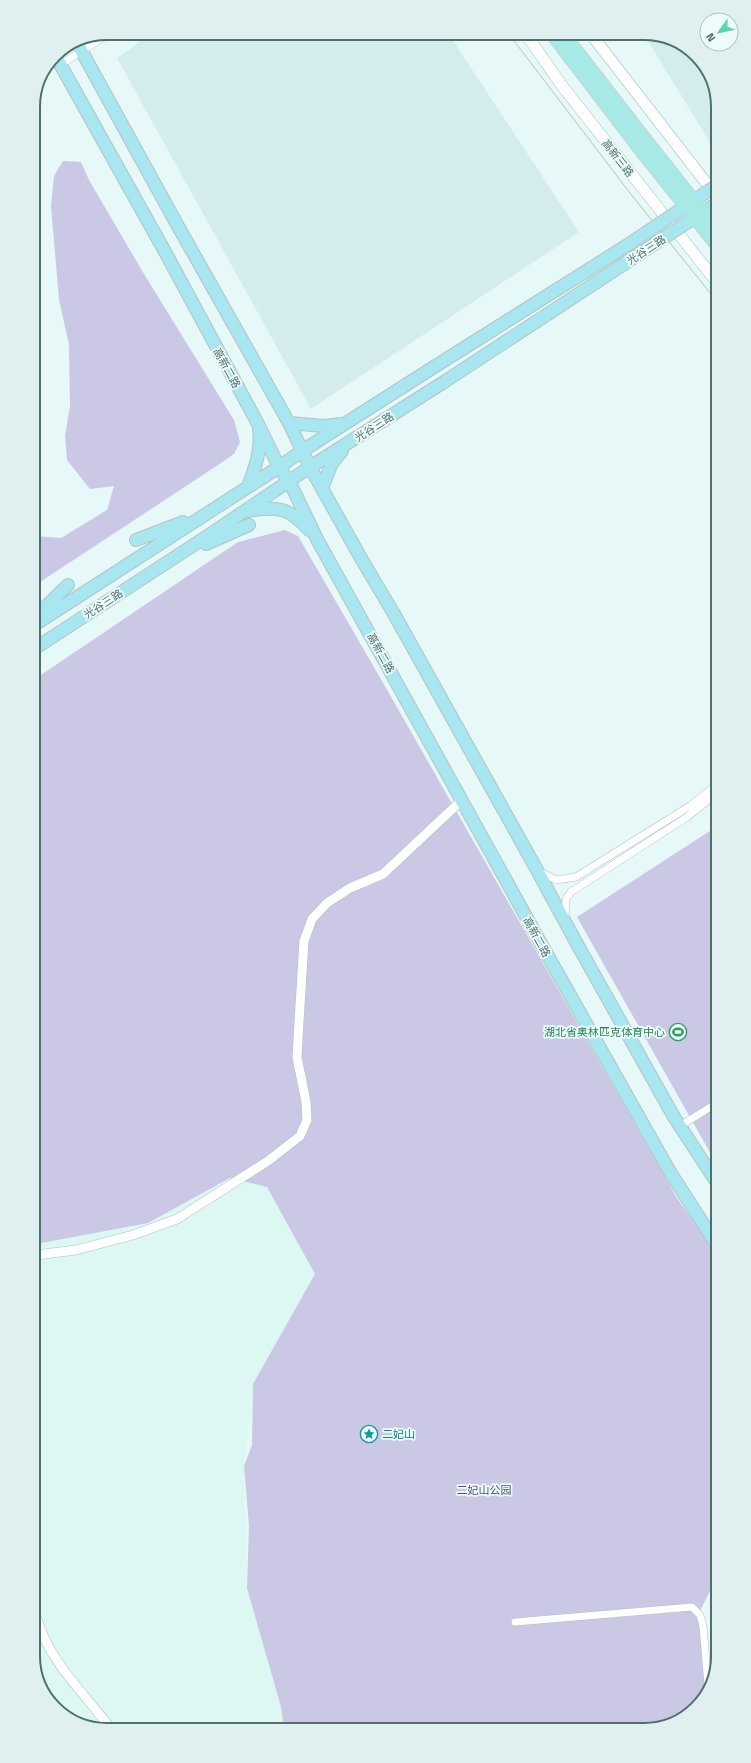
<svg xmlns="http://www.w3.org/2000/svg" width="751" height="1763" viewBox="0 0 751 1763" font-family="'Titillium Web','Noto Sans SC',sans-serif">
<style>
.residential{fill:#d4eced}
.commercial{fill:#ddf8f2}
.green{fill:#cac8e5}
.lines{fill:none;stroke-linecap:round;stroke-linejoin:round}
.minor-casing{stroke:#aac5c2;stroke-width:8}
.tertiary-casing{stroke:#aac5c2;stroke-width:10}
.secondary-casing{stroke:#a6c5c3;stroke-width:12}
.primary-casing{stroke:#b5c3c1;stroke-width:14}
.minor{stroke:#fff;stroke-width:7}
.tertiary{stroke:#fff;stroke-width:9}
.secondary{stroke:#fff;stroke-width:11}
.primary{stroke:#a8e7ef;stroke-width:12}
.tram{stroke:#c1c2a7;stroke-width:1}
.primary-bridge-casing{stroke:#b5c3c1;stroke-width:14;stroke-linecap:butt}
.trunk-bridge-casing{stroke:#cad4d3;stroke-width:14;stroke-linecap:butt}
.primary-bridge{stroke:#a8e7ef;stroke-width:12}
.trunk-bridge{stroke:#a7e9e4;stroke-width:12}
.labels{text-anchor:middle;dominant-baseline:central;stroke-width:3.5;stroke-linejoin:round;paint-order:stroke}
.street-label{font-size:11px;fill:#4f706b;stroke:#edfbfd}
.leisure-label{font-size:11px;fill:#27864d;stroke:#edfbfd;text-anchor:end}
.culture-label{font-size:11px;fill:#0d838f;stroke:#edfbfd;text-anchor:start}
.park-label{font-size:11px;fill:#584f7f;stroke:#edfbfd}
.rim{fill:none;stroke:#4f706b;stroke-width:2}
</style>
<rect width="100%" height="100%" fill="#e7f8f9"/>
<path class="residential" d="M152,33H448L579,232L311,409L117,58Z
M643,33H649L689,48L714,83V149Z"/>
<path class="commercial" d="M285,530L670,1172L653,1182L373,1266L253,1384L244,1466L247,1588L287,1729L102,1730L62,1715L37,1680L35,704Z"/>
<path class="green" d="M63,161L81,162L89,180L144,274L234,420L240,442L234,454L215,467L34,586V536L61,538L107,510L114,486L90,489L67,460L65,436L70,406L69,344L59,300L51,206L54,176Z
M285,530L298,536L386,688L677,1198L717,1254L718,1575L701,1609L711,1678L703,1701L668,1726L284,1729L281,1707L247,1588L249,1526L244,1466L252,1445L253,1384L315,1274L267,1187L230,1178L148,1223L36,1244L35,679L238,542Z
M716,827L717,1165L577,917Z"/>
<g class="lines">
<defs>
<path id="minor" d="M60,65L110,33
M539,871L556,880L576,877L690,806L716,785
M565,916L566,899L571,892L687,817L716,794
M712,1106L717,1113
M680,1126L717,1103
M515,1622L692,1607L700,1615L703,1626L708,1685"/>
<path id="tertiary" d="M36,1255L76,1250L133,1235L177,1219L268,1161L300,1136L307,1120L306,1102L297,1057L299,1022L304,941L312,919L327,903L350,888L383,874L462,800
M37,1619C50,1663 85,1694 112,1730"/>
<path id="secondary" d="M525,33L563,87L715,280
M590,33L714,193"/>
<path id="primary" d="M76,41L179,228L289,423L310,467L362,560L394,614L537,870L577,944L674,1117L717,1183
M55,55L164,250L258,424L279,467L291,485L318,541L544,949L670,1172L717,1245
M289,423L324,426L341,424
M248,487C255,468 262,449 259,429
M322,488L332,463L342,451
M248,511C277,506 289,507 309,530
M136,540L183,522
M206,544L249,525
M34,618L68,585
M34,625L279,467L302,451L434,367
M34,649L206,537L310,467L444,382"/>
</defs>
<use href="#minor" class="minor-casing"/>
<use href="#tertiary" class="tertiary-casing"/>
<use href="#secondary" class="secondary-casing"/>
<use href="#primary" class="primary-casing"/>
<use href="#minor" class="minor"/>
<use href="#tertiary" class="tertiary"/>
<use href="#secondary" class="secondary"/>
<use href="#primary" class="primary"/>
<path class="tram" d="M508,33L630,193L715,299"/>
<defs>
<path id="primary-bridge" d="M434,367L626,246L714,187
M444,382L714,205"/>
<path id="trunk-bridge" d="M551,33L642,152L715,243
M563,33L650,145L714,226"/>
</defs>
<use href="#primary-bridge" class="primary-bridge-casing"/>
<use href="#trunk-bridge" class="trunk-bridge-casing"/>
<use href="#primary-bridge" class="primary-bridge"/>
<use href="#trunk-bridge" class="trunk-bridge"/>
</g>
<defs>
<symbol id="stadium-ring" viewBox="-11 -11 22 22"><circle r="9.5" fill="#edfbfd" stroke="#2e9e5b" stroke-width="1.5"/><path d="M0-5a6.5 5 0 1 0 0 10a6.5 5 0 1 0 0-10ZM-3.5-1.8h7v3.6h-7Z" fill="#2e9e5b"/></symbol>
<symbol id="sight-ring" viewBox="-11 -11 22 22"><circle r="9.5" fill="#edfbfd" stroke="#0f9aa8" stroke-width="1.5"/><path d="M0-6L1.8-2.2L6-1.7L2.9 1.2L3.7 5.4L0 3.3L-3.7 5.4L-2.9 1.2L-6-1.7L-1.8-2.2Z" fill="#0f9aa8"/></symbol>
</defs>
<g fill-rule="evenodd">
<use href="#stadium-ring" x="668" y="1022" width="20" height="20"/>
<use href="#sight-ring" x="359" y="1424" width="20" height="20"/>
</g>
<g class="labels">
<g class="street-label">
<text transform="translate(618 158) rotate(52)">高新三路</text>
<text transform="translate(646 250) rotate(-33)">光谷三路</text>
<text transform="translate(227 368) rotate(61)">高新二路</text>
<text transform="translate(374 427) rotate(-33)">光谷三路</text>
<text transform="translate(103 604) rotate(-33)">光谷三路</text>
<text transform="translate(381 653) rotate(61)">高新二路</text>
<text transform="translate(537 937) rotate(61)">高新二路</text>
</g>
<g class="leisure-label">
<text x="665" y="1032">湖北省奥林匹克体育中心</text>
</g>
<g class="culture-label">
<text x="382" y="1434">二妃山</text>
</g>
<g class="park-label">
<text x="484" y="1490">二妃山公园</text>
</g>
</g>
<path d="M0 0H751V1763H0ZM107 40H644A67 67 0 0 1 711 107V1656A67 67 0 0 1 644 1723H107A67 67 0 0 1 40 1656V107A67 67 0 0 1 107 40Z" fill="#e0f0f1" fill-rule="evenodd"/>
<path class="rim" d="M107 40H644A67 67 0 0 1 711 107V1656A67 67 0 0 1 644 1723H107A67 67 0 0 1 40 1656V107A67 67 0 0 1 107 40Z"/>
<g transform="translate(719 32) rotate(237)"><circle r="19" fill="#edfbfd" stroke="#aec3c3"/>
<path d="M0-3L7 15L0 10L-7 15Z" fill="#5dd3b1"/>
<text y="-6" font-size="11" font-weight="bold" text-anchor="middle" fill="#4f706b">N</text>
</g>
</svg>
